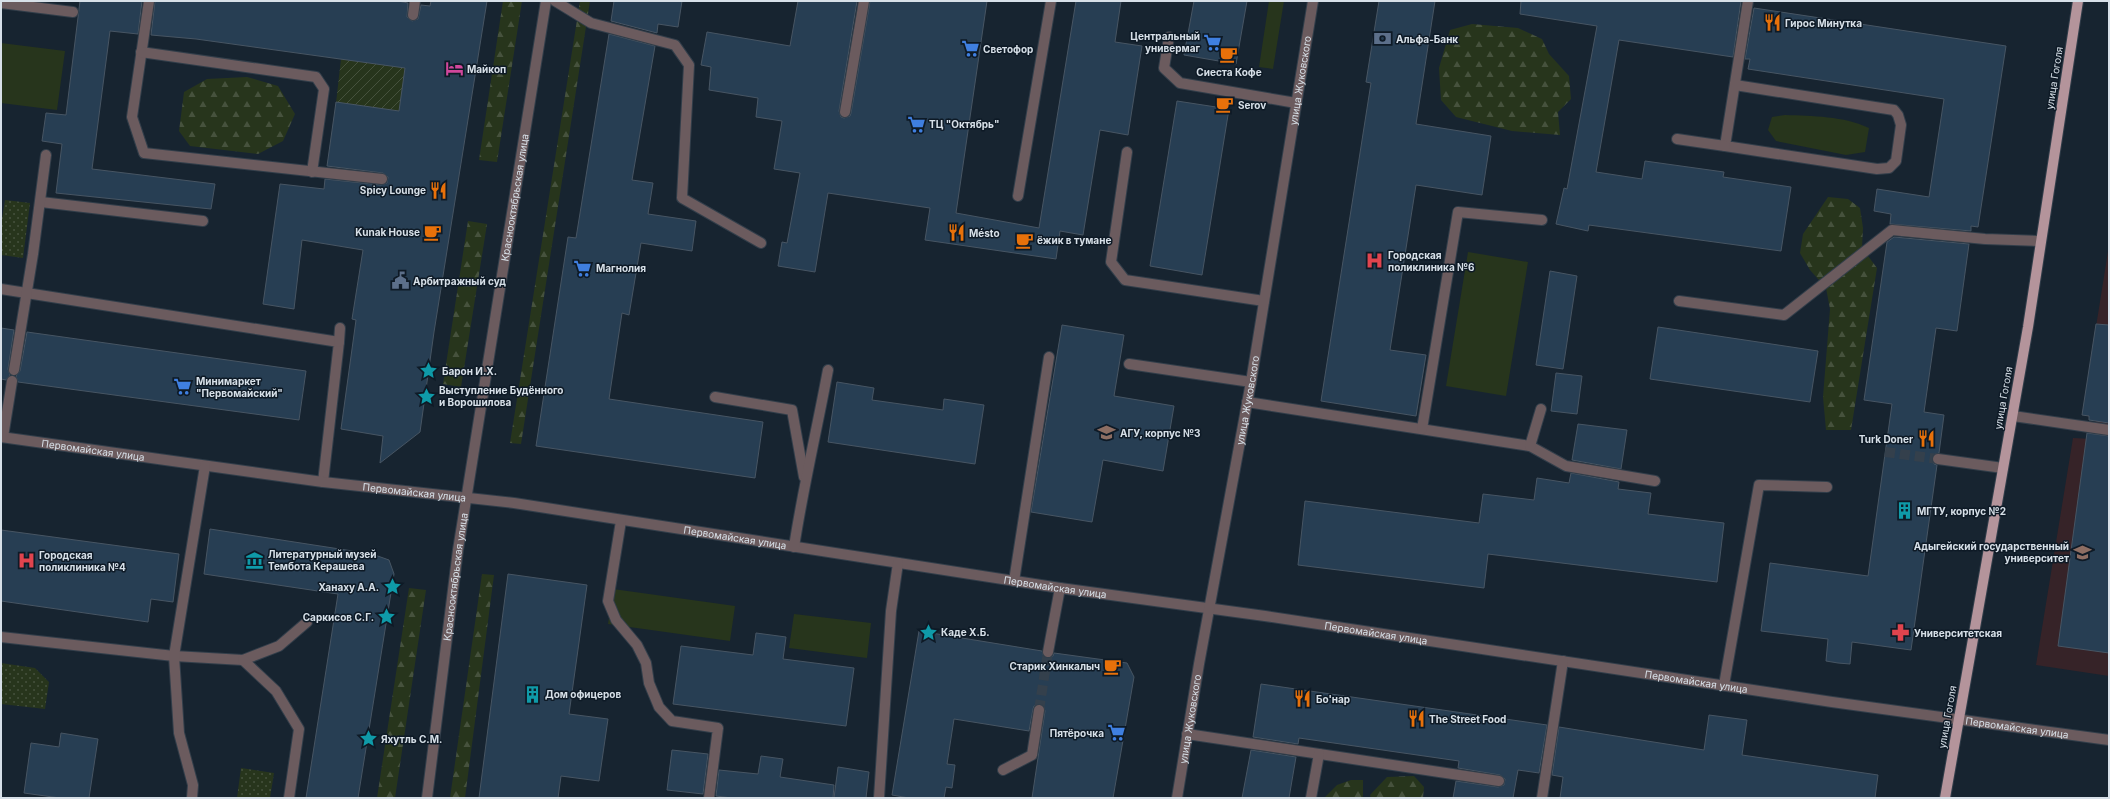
<svg xmlns="http://www.w3.org/2000/svg" width="2110" height="799" viewBox="0 0 2110 799" font-family="Inter,sans-serif">
<style>
.education{fill:#362328}
.grass{fill:#27351c}
.forest{fill:url(#forest-firs)}
.park{fill:url(#park-dots)}
.garden{fill:url(#garden-furrows)}
.building{fill:#273e53;stroke:#475563}
.lines{fill:none;stroke-linecap:round;stroke-linejoin:round}
.minor-tunnel{stroke:#34404c;stroke-width:10;stroke-dasharray:10 5;stroke-linecap:butt}
.minor-casing{stroke:#323e4a;stroke-width:12}
.major-casing{stroke:#323e4a;stroke-width:12}
.minor{stroke:#6b5b5e;stroke-width:10}
.major{stroke:#b4949b;stroke-width:10}
.labels{text-anchor:middle;dominant-baseline:central;stroke-width:3;stroke-linejoin:round;paint-order:stroke}
.poi-label{font-size:10px;font-weight:bold;fill:#d7e0e8;stroke:#0e1a26;text-anchor:start}
.street-label{font-size:10px;fill:#d7e0e8;stroke:#0e1a26}
</style>
<defs>
<pattern id="forest-firs" width="22" height="20" patternUnits="userSpaceOnUse"><rect width="22" height="20" fill="#27351c"/><path d="M5 1l3.5 6h-7zM16 11l3.5 6h-7z" fill="#46523d"/></pattern>
<pattern id="park-dots" width="8" height="8" patternUnits="userSpaceOnUse"><rect width="8" height="8" fill="#27351c"/><path d="M2 2h.1M6 6h.1" fill="none" stroke="#46523d" stroke-width="1.8" stroke-linecap="round"/></pattern>
<pattern id="garden-furrows" width="10" height="10" patternUnits="userSpaceOnUse"><rect width="10" height="10" fill="#27351c"/><path d="M-1 1l2-2M0 10L10 0M9 11l2-2" fill="none" stroke="#46523d"/></pattern>
</defs>
<rect width="100%" height="100%" fill="#172430"/>
<path class="education" d="M2109,245V676L2036,665L2073,438L2093,439L2096,418L2082,415Z"/>
<path class="grass" d="M1269,1H1284L1273,69L1259,67Z
M1,43L65,51L57,110L1,103Z
M1785,115C1812,116 1844,116 1869,128L1865,152L1846,155L1776,141L1768,130L1772,117Z
M1468,252L1528,262L1506,396L1446,386Z
M613,589L735,606L730,641L608,624Z
M794,614L871,623L867,658L789,648Z"/>
<path class="forest" d="M503,1H522L497,162L479,160Z
M580,1H590L521,444L510,443Z
M1472,24L1518,28L1542,39L1549,54L1569,76L1571,99L1558,112L1560,135L1512,131L1456,117L1441,100L1439,68L1450,30Z
M247,77L278,86L295,114L283,141L258,154L190,146L179,131L184,92L207,79Z
M1828,197L1848,199L1860,208L1863,228L1862,248L1877,268L1851,430H1826L1823,397L1830,309L1826,288L1810,270L1800,253L1803,234Z
M468,221L487,224L461,387L443,384Z
M482,574L494,575L465,798H450Z
M409,588L426,590L395,798H377Z
M1414,776L1424,787L1423,798H1371L1370,795L1387,777Z
M1351,780H1363V798H1324L1337,785Z"/>
<path class="park" d="M5,200L30,203L23,258L1,255V225Z
M1,663L35,668L49,682L45,709L1,704Z
M241,768L274,773L270,798H237Z"/>
<path class="garden" d="M341,59L405,68L399,111L336,103Z"/>
<path class="building" d="M80,1H142L138,34L110,31L92,169L215,184L211,209L56,193L62,144L42,141L46,113L66,115Z
M155,1H398L408,3L407,17L412,21L418,19L421,5L430,6L431,1H487L434,332L420,432L380,463L383,436L341,429L356,320L352,319L363,250L302,240L294,309L263,304L280,184L324,189L325,179L381,185L387,183L388,177L383,173L327,166L336,102L399,111L405,68L196,39L151,35Z
M614,1H682L678,27L658,24L657,33L611,21Z
M798,1H857L839,111L841,117L844,118L850,116L851,113L870,1H987L956,213L1039,228L1076,1H1121L1115,42L1142,46L1128,135L1100,130L1083,235L1060,231L1056,259L925,240L930,208L828,193L815,272L778,266L782,242L787,243L800,173L774,169L782,121L756,117L758,98L709,90L711,67L701,65L707,32L790,46Z
M1194,1H1247L1236,64L1184,55Z
M1379,1H1435L1416,124L1491,136L1482,195L1416,185L1390,350L1426,355L1416,416L1321,401L1371,83L1366,82Z
M1521,1H1741L1733,57L1619,40L1596,172L1642,179L1645,161L1724,172L1723,177L1791,187L1781,251L1589,225L1588,231L1556,224L1564,188L1567,189L1597,26L1520,14Z
M1754,8L2006,46L1978,227L1971,226V231L1890,224L1891,214L1874,211L1877,189L1929,197L1944,99L1748,69L1750,59H1745Z
M609,34L655,46L632,180L653,183L648,214L696,221L692,251L641,243L629,315L622,313L609,399L763,422L755,478L536,446L568,237L576,238Z
M1177,101L1229,109L1202,275L1150,266Z
M1894,237L1969,244L1957,331L1936,328L1924,412L1944,415L1939,453L1933,455L1932,458L1934,464L1937,465L1911,650L1852,642L1850,664L1838,663L1826,661L1828,639L1761,631L1770,563L1868,576L1892,404L1864,400L1887,242Z
M1550,271L1577,276L1563,369L1536,365Z
M2096,324L2109,325V423L2089,420V416L2082,415Z
M1062,325L1124,335L1114,396L1174,406L1163,471L1103,460L1092,522L1031,512Z
M1658,327L1818,351L1810,402L1650,379Z
M1,328L14,330L8,369L10,375L6,380L1,379Z
M27,332L306,371L299,420L18,382L16,376L20,371Z
M1556,373L1582,376L1577,414L1551,411Z
M837,382L874,388L872,400L943,410L944,399L984,405L975,464L828,442Z
M1578,424L1627,430L1621,469L1572,460Z
M2087,433L2109,436V653L2058,646Z
M1571,473L1619,482L1618,489L1651,493L1648,514L1724,523L1717,582L1488,554L1484,588L1298,565L1305,501L1479,523L1483,494L1534,500L1537,478L1569,483Z
M210,529L372,554L389,560L394,574L358,798H306L338,594L204,574Z
M1,530L179,554L173,602L151,599L148,622L1,601Z
M508,574L587,585L569,714L608,719L599,781L561,776L558,798H479Z
M919,631L1042,651L1044,657L1047,658L1053,656L1054,653L1127,663L1134,677L1113,798H1032L1045,711L1043,705L1040,704L1034,706L1033,709L1029,731L954,719L947,764L955,765L952,788L946,787L944,798H909L892,795Z
M756,633L786,637L783,659L854,668L846,726L673,704L681,646L753,655Z
M1261,684L1547,725L1539,773L1518,770L1513,798H1453L1456,781L1498,787L1504,785L1505,779L1500,775L1458,768L1459,761L1299,738L1298,744L1253,737Z
M1709,715L1747,720L1742,755L1878,775L1875,798H1560L1563,777L1552,775L1559,727L1704,750Z
M61,733L98,739L89,798H60L24,793L31,743L59,747Z
M672,750L708,754L703,794L667,790Z
M1251,750L1296,757L1289,798H1242Z
M761,756L783,759L780,777L834,785L833,798H732L716,796L719,770L758,774Z
M838,767L869,772L866,798H834Z"/>
<g class="lines">
<path class="minor-tunnel" d="M1885,452L1938,459
M1039,710L1048,652"/>
<defs>
<g id="minor">
<path d="M149,1L132,117L144,153L382,179"/>
<path d="M555,1L591,23L675,45L689,65L682,198L761,243"/>
<path d="M1,3L73,12"/>
<path d="M413,15L415,1"/>
<path d="M1169,37L1164,68L1180,83L1296,103"/>
<path d="M141,52L316,77L324,89L312,172"/>
<path d="M1735,85L1894,110L1898,115L1901,125L1896,161L1889,168L1877,169L1725,146L1748,1"/>
<path d="M845,112L864,1"/>
<path d="M1677,139L1725,146"/>
<path d="M1127,152L1111,262L1125,280L1264,301"/>
<path d="M1018,196L1051,1"/>
<path d="M41,202L203,221"/>
<path d="M1,289L339,342L323,482"/>
<path d="M1679,301L1784,315L1892,230L1985,239L2040,241"/>
<path d="M339,342L340,328"/>
<path d="M1129,364L1251,382"/>
<path d="M14,370L33,254L46,155"/>
<path d="M715,397L792,410L804,477"/>
<path d="M1247,402L1530,446L1566,466L1655,481"/>
<path d="M2013,416L2109,430"/>
<path d="M1422,429L1458,212L1542,220"/>
<path id="s1" d="M1,437L323,482L514,503L1060,588L1265,616L1832,702L2109,740"/>
<path d="M3,437L12,381"/>
<path d="M1530,446L1541,409"/>
<path d="M1938,459L2003,468"/>
<path d="M621,521L608,601L616,620L637,645L646,663L649,683L659,707L672,721L718,728L709,798"/>
<path d="M794,547C803,488 817,429 828,370"/>
<path d="M1014,581L1049,357"/>
<path d="M1,637L174,656L243,660L279,646L307,622"/>
<path d="M1048,652L1060,588"/>
<path d="M243,660L276,691L299,729L289,798"/>
<path d="M1724,685L1759,485L1827,487"/>
<path d="M1187,734L1499,781"/>
<path d="M1003,770L1032,755L1039,710"/>
<path d="M192,798L193,785L179,733L174,656L205,466"/>
<path id="s2" d="M427,798L458,550L546,1"/>
<path d="M879,798L891,611L898,563"/>
<path id="s3" d="M1177,798L1199,664L1251,382L1313,1"/>
<path d="M1311,798L1319,754"/>
<path d="M1542,798L1563,661"/>
</g>
<path id="major" d="M1945,798L2028,327L2078,1"/>
</defs>
<use href="#minor" class="minor-casing"/>
<use href="#major" class="major-casing"/>
<use href="#minor" class="minor"/>
<use href="#major" class="major"/>
</g>
<defs>
<symbol id="restaurant-bare" viewBox="-9 -9 18 18"><path d="M-5-6h1v4h1v-4h1v4h1v-4h1v5L-1.5 .5V6h-2V.5L-5-1ZM5-6V6H3V1.5H1.5Q1.5-4 5-6Z" fill="#e8710a" stroke="#0e1a26" stroke-width="2.5" paint-order="stroke"/></symbol>
<symbol id="bank-bare" viewBox="-9 -9 18 18"><path d="M-6-4H6V4H-6ZM0-2.3a2.3 2.3 0 1 0 0 4.6a2.3 2.3 0 1 0 0-4.6Z" fill="#5c6f8a" stroke="#0e1a26" stroke-width="2.5" paint-order="stroke"/></symbol>
<symbol id="supermarket-bare" viewBox="-9 -9 18 18"><path d="M-6-5.5h2.5l.6 2H6L4.5 2H-2.5L-4.4-4H-6ZM-1.5 3.2a1.3 1.3 0 1 0 .1 0ZM3 3.2a1.3 1.3 0 1 0 .1 0Z" fill="#3f7fe0" stroke="#0e1a26" stroke-width="2.5" paint-order="stroke"/></symbol>
<symbol id="cafe-bare" viewBox="-9 -9 18 18"><path d="M-5.5-4.5H6V0H3Q3 3.5 0 3.5H-2.5Q-5.5 3.5-5.5 0ZM3-3.2v2h1.7v-2ZM-6 4.5H4V6H-6Z" fill="#e8710a" stroke="#0e1a26" stroke-width="2.5" paint-order="stroke"/></symbol>
<symbol id="hotel-bare" viewBox="-9 -9 18 18"><path d="M-6-4.5h1.5V1H6V5H4.5V3h-9V5H-6ZM-4 0a1.8 1.8 0 1 1 3.6 0ZM.5 0V-2.5h3Q6-2.5 6 0Z" fill="#d1479c" stroke="#0e1a26" stroke-width="2.5" paint-order="stroke"/></symbol>
<symbol id="hospital-bare" viewBox="-9 -9 18 18"><path d="M-5-5h3v3.5h4V-5h3V5h-3V1.5h-4V5h-3Z" fill="#e0444e" stroke="#0e1a26" stroke-width="2.5" paint-order="stroke"/></symbol>
<symbol id="civic-bare" viewBox="-9 -9 18 18"><path d="M-.6-6.5H3V-4.5H.6V-3L4-1V1h2V6H-6V1h2V-1L-.6-3ZM-1.2 2.5V6h2.4V2.5Z" fill="#5c6f8a" stroke="#0e1a26" stroke-width="2.5" paint-order="stroke"/></symbol>
<symbol id="sight-bare" viewBox="-9 -9 18 18"><path d="M0-6L1.8-2.2L6-1.7L2.9 1.2L3.7 5.4L0 3.3L-3.7 5.4L-2.9 1.2L-6-1.7L-1.8-2.2Z" fill="#0f9aa8" stroke="#0e1a26" stroke-width="2.5" paint-order="stroke"/></symbol>
<symbol id="university-bare" viewBox="-9 -9 18 18"><path d="M0-5L7-2L0 1L-7-2ZM-4 1L0 2.5L4 1V4Q0 6-4 4Z" fill="#8d6e63" stroke="#0e1a26" stroke-width="2.5" paint-order="stroke"/></symbol>
<symbol id="building-bare" viewBox="-9 -9 18 18"><path d="M-4-6H4V6H1V3H-1V6H-4ZM-2.5-4.3h1.7v1.8h-1.7ZM.8-4.3h1.7v1.8H.8ZM-2.5-1h1.7V.8h-1.7ZM.8-1h1.7V.8H.8Z" fill="#0f9aa8" stroke="#0e1a26" stroke-width="2.5" paint-order="stroke"/></symbol>
<symbol id="museum-bare" viewBox="-9 -9 18 18"><path d="M0-6L6-3V-2H-6V-3ZM-5-1h2V3h-2ZM-1-1h2V3h-2ZM3-1h2V3H3ZM-6 4H6V6H-6Z" fill="#0f9aa8" stroke="#0e1a26" stroke-width="2.5" paint-order="stroke"/></symbol>
<symbol id="pharmacy-bare" viewBox="-9 -9 18 18"><path d="M-2-6h4v4h4v4h-4v4h-4v-4h-4v-4h4Z" fill="#e0444e" stroke="#0e1a26" stroke-width="2.5" paint-order="stroke"/></symbol>
</defs>
<g fill-rule="evenodd">
<use href="#restaurant-bare" x="1760" y="10" width="25" height="25"/>
<use href="#bank-bare" x="1370" y="26" width="25" height="25"/>
<use href="#supermarket-bare" x="1200" y="30" width="25" height="25"/>
<use href="#supermarket-bare" x="958" y="36" width="25" height="25"/>
<use href="#cafe-bare" x="1216" y="42" width="25" height="25"/>
<use href="#hotel-bare" x="442" y="56" width="25" height="25"/>
<use href="#cafe-bare" x="1212" y="92" width="25" height="25"/>
<use href="#supermarket-bare" x="904" y="112" width="25" height="25"/>
<use href="#restaurant-bare" x="426" y="178" width="25" height="25"/>
<use href="#cafe-bare" x="420" y="220" width="25" height="25"/>
<use href="#restaurant-bare" x="944" y="220" width="25" height="25"/>
<use href="#cafe-bare" x="1012" y="228" width="25" height="25"/>
<use href="#hospital-bare" x="1362" y="248" width="25" height="25"/>
<use href="#supermarket-bare" x="570" y="256" width="25" height="25"/>
<use href="#civic-bare" x="388" y="268" width="25" height="25"/>
<use href="#sight-bare" x="416" y="358" width="25" height="25"/>
<use href="#supermarket-bare" x="170" y="374" width="25" height="25"/>
<use href="#sight-bare" x="414" y="384" width="25" height="25"/>
<use href="#university-bare" x="1094" y="420" width="25" height="25"/>
<use href="#restaurant-bare" x="1914" y="426" width="25" height="25"/>
<use href="#building-bare" x="1892" y="498" width="25" height="25"/>
<use href="#university-bare" x="2070" y="540" width="25" height="25"/>
<use href="#museum-bare" x="242" y="548" width="25" height="25"/>
<use href="#hospital-bare" x="14" y="548" width="25" height="25"/>
<use href="#sight-bare" x="380" y="574" width="25" height="25"/>
<use href="#sight-bare" x="374" y="604" width="25" height="25"/>
<use href="#sight-bare" x="916" y="620" width="25" height="25"/>
<use href="#pharmacy-bare" x="1888" y="620" width="25" height="25"/>
<use href="#cafe-bare" x="1100" y="654" width="25" height="25"/>
<use href="#building-bare" x="520" y="682" width="25" height="25"/>
<use href="#restaurant-bare" x="1290" y="686" width="25" height="25"/>
<use href="#restaurant-bare" x="1404" y="706" width="25" height="25"/>
<use href="#supermarket-bare" x="1104" y="720" width="25" height="25"/>
<use href="#sight-bare" x="356" y="726" width="25" height="25"/>
</g>
<g class="labels">
<g class="poi-label">
<text x="1785" y="23">Гирос Минутка</text>
<text x="1200" y="36" text-anchor="end">Центральный<tspan x="1200" dy="12">универмаг</tspan></text>
<text x="1396" y="39">Альфа-Банк</text>
<text x="983" y="49">Светофор</text>
<text x="467" y="69">Майкоп</text>
<text x="1229" y="72" text-anchor="middle">Сиеста Кофе</text>
<text x="1238" y="105">Serov</text>
<text x="929" y="124">ТЦ "Октябрь"</text>
<text x="426" y="190" text-anchor="end">Spicy Lounge</text>
<text x="420" y="232" text-anchor="end">Kunak House</text>
<text x="969" y="233">Mésto</text>
<text x="1037" y="240">ёжик в тумане</text>
<text x="1388" y="255">Городская<tspan x="1388" dy="12">поликлиника №6</tspan></text>
<text x="596" y="268">Магнолия</text>
<text x="413" y="281">Арбитражный суд</text>
<text x="442" y="371">Барон И.Х.</text>
<text x="196" y="381">Минимаркет<tspan x="196" dy="12">"Первомайский"</tspan></text>
<text x="439" y="390">Выступление Будённого<tspan x="439" dy="12">и Ворошилова</tspan></text>
<text x="1120" y="433">АГУ, корпус №3</text>
<text x="1913" y="439" text-anchor="end">Turk Doner</text>
<text x="1917" y="511">МГТУ, корпус №2</text>
<text x="2069" y="546" text-anchor="end">Адыгейский государственный<tspan x="2069" dy="12">университет</tspan></text>
<text x="268" y="554">Литературный музей<tspan x="268" dy="12">Тембота Керашева</tspan></text>
<text x="39" y="555">Городская<tspan x="39" dy="12">поликлиника №4</tspan></text>
<text x="379" y="587" text-anchor="end">Ханаху А.А.</text>
<text x="374" y="617" text-anchor="end">Саркисов С.Г.</text>
<text x="941" y="632">Каде Х.Б.</text>
<text x="1914" y="633">Университетская</text>
<text x="1100" y="666" text-anchor="end">Старик Хинкалыч</text>
<text x="545" y="694">Дом офицеров</text>
<text x="1316" y="699">Бо'нар</text>
<text x="1429" y="719">The Street Food</text>
<text x="1104" y="733" text-anchor="end">Пятёрочка</text>
<text x="381" y="739">Яхутль С.М.</text>
</g>
<g class="street-label">
<text transform="translate(2054 78) rotate(-81)">улица Гоголя</text>
<text stroke="none"><textPath href="#s3" startOffset="728">улица Жуковского</textPath></text>
<text stroke="none"><textPath href="#s2" startOffset="607">Краснооктябрьская улица</textPath></text>
<text transform="translate(2003 398) rotate(-80)">улица Гоголя</text>
<text stroke="none"><textPath href="#s3" startOffset="404">улица Жуковского</textPath></text>
<text stroke="none"><textPath href="#s1" startOffset="93">Первомайская улица</textPath></text>
<text stroke="none"><textPath href="#s1" startOffset="417">Первомайская улица</textPath></text>
<text stroke="none"><textPath href="#s1" startOffset="741">Первомайская улица</textPath></text>
<text stroke="none"><textPath href="#s2" startOffset="223">Краснооктябрьская улица</textPath></text>
<text stroke="none"><textPath href="#s1" startOffset="1065">Первомайская улица</textPath></text>
<text stroke="none"><textPath href="#s1" startOffset="1389">Первомайская улица</textPath></text>
<text stroke="none"><textPath href="#s1" startOffset="1713">Первомайская улица</textPath></text>
<text transform="translate(1947 717) rotate(-80)">улица Гоголя</text>
<text stroke="none"><textPath href="#s3" startOffset="80">улица Жуковского</textPath></text>
<text stroke="none"><textPath href="#s1" startOffset="2037">Первомайская улица</textPath></text>
</g>
</g>
<rect width="2110" height="799" fill="none" stroke="#d7e0e8" stroke-width="4"/>
</svg>
